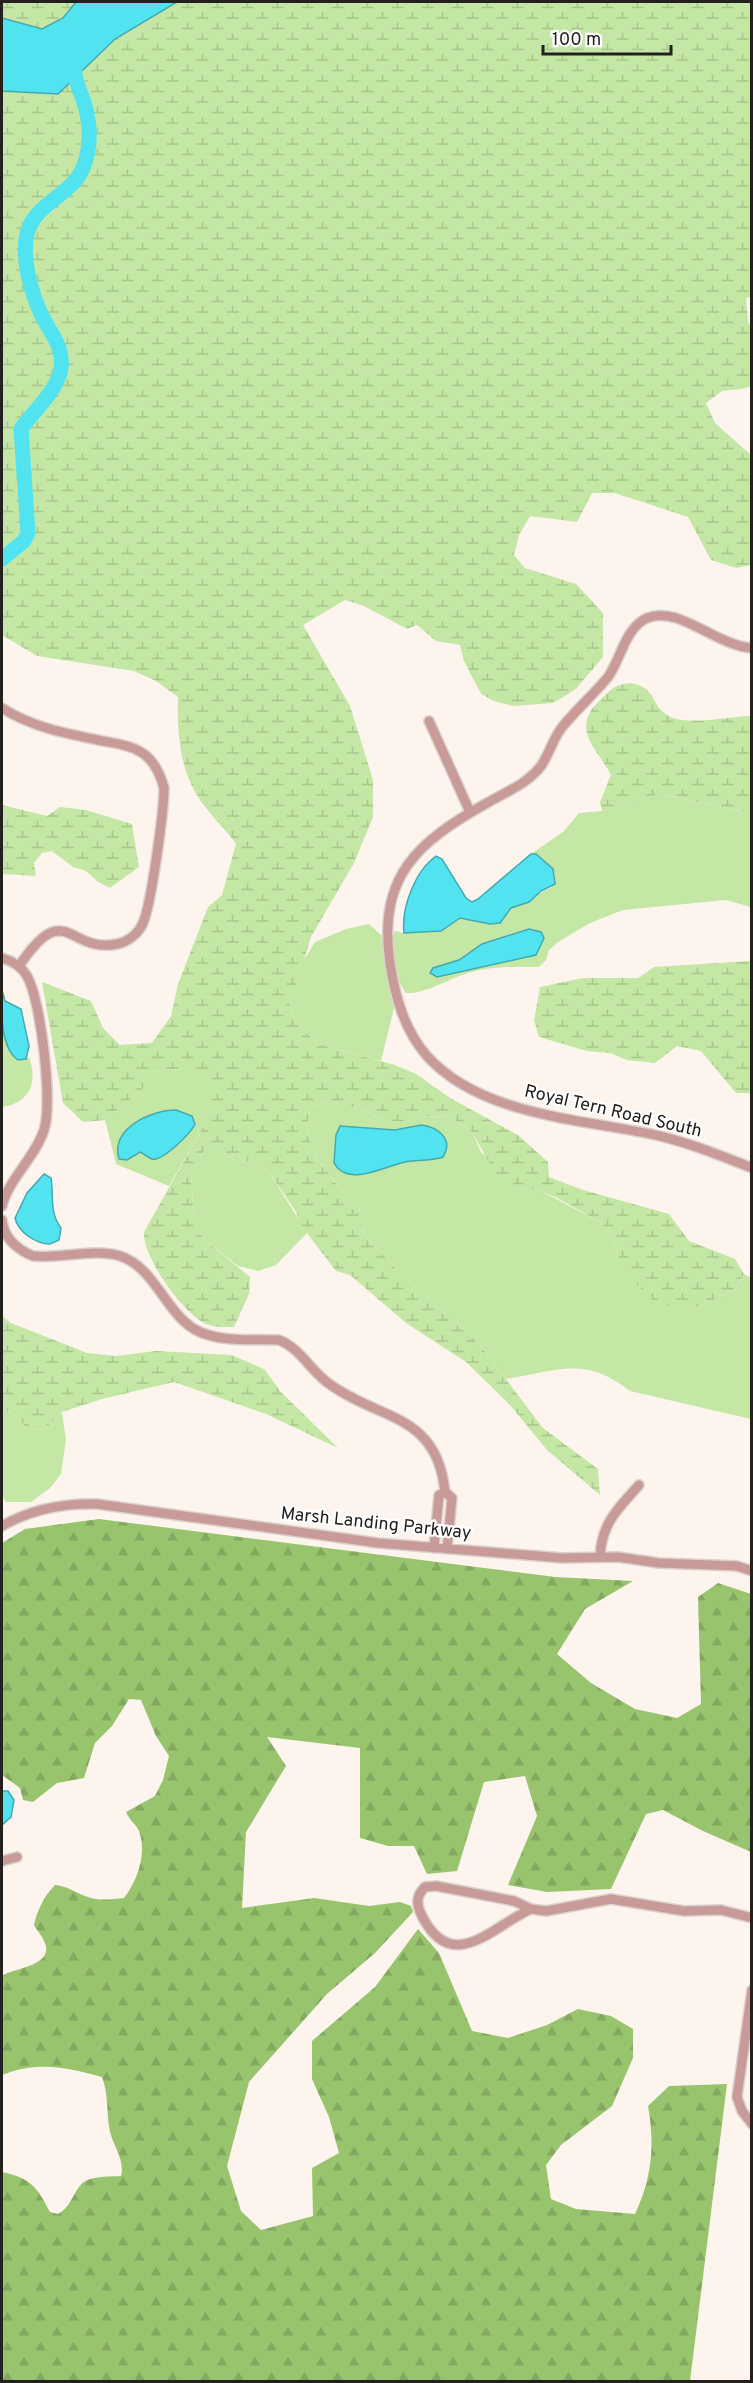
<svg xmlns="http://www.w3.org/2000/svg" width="753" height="2383" viewBox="0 0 753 2383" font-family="Overpass,sans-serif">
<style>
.grass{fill:#c4e7a5}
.forest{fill:url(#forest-firs)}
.wetland{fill:url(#wetland-marsh)}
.water{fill:#51e4f0;stroke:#44a9b1;stroke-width:1.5}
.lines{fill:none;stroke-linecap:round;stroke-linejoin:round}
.river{stroke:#51e4f0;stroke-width:15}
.street-casing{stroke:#dbd2cd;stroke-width:12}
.street{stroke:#c99b98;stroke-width:9}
.labels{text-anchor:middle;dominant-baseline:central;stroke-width:4.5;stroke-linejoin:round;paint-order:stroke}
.street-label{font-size:18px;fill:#24201d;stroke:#fff}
</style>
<defs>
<pattern id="forest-firs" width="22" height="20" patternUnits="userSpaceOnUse" patternTransform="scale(1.5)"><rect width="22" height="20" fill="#99c46e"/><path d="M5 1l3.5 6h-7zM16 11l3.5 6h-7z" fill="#84a85f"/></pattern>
<pattern id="wetland-marsh" width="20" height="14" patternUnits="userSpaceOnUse" patternTransform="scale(1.5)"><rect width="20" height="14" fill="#c4e7a5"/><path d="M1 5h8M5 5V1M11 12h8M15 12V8" fill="none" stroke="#a8c68e"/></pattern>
</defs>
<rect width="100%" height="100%" fill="#fef4ee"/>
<path class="grass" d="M659,794L751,813V907L726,900L623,910L590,923L558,942L549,950L546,960L539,967C515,967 491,966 468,973C447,979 427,994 406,993C396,980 387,947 395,931L404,933L449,925L460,918L500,923L511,908L552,887L555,876C549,867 543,854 531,854L563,832L579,813L602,811Z
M369,924L382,936L394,1008L381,1061L318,1044L295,1021L290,1006L303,961L315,942L346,929Z
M2,1026L18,1058L29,1057C38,1082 30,1103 2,1107Z
M180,1069L207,1081L214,1094L203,1127L169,1186L116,1164L105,1120L141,1091L151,1072Z
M328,1101L366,1111L380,1119L401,1122L427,1116L450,1117L472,1132L481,1152L521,1188L541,1191L600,1222L612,1236L618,1256L693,1309L735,1290L744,1274L751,1278V1419L630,1391C584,1355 557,1371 506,1379L480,1345L403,1276L365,1236L359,1208L337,1185L316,1157L307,1133L310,1108Z
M217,1146C231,1161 237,1163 256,1161L269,1172L307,1233L276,1265L258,1271L238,1266L203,1238L194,1221L191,1175L205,1149Z
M2,1408L15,1415L28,1430L46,1428L62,1412L66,1440L61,1474L50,1488L31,1502H6L2,1496Z"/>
<path class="forest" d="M99,1519L555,1577L633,1581L585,1609L557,1654L591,1683L635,1709L677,1718L701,1704L698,1597L718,1583L751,1594V1852L703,1831L663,1810L646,1814L611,1889L547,1892L508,1885L537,1816L525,1776L484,1782L457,1871L427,1874L414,1846H388L360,1838V1748L267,1737L286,1766L246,1832L242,1908L314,1898L369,1906L400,1902L411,1906L413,1912L375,1953L327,1994L249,2082L227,2166L241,2211L261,2230L313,2216L312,2168L339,2153L329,2117L312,2079V2041L375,1987L418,1929L439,1953L472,2031L508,2038L547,2025L578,2009L611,2016L633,2029V2058L612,2106L561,2145L546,2165L551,2199L576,2209L635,2214C652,2178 655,2145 648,2106L669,2086L727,2084L690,2381H2V2172C31,2178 37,2187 50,2212L58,2214C70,2207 71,2198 79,2187C87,2175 108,2177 121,2176C125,2161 114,2147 110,2132C106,2113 109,2095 102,2077C66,2067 37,2061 2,2075L3,1975C16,1968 56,1965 44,1941C42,1935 37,1931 34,1925C37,1910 45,1895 55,1885C69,1886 78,1895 91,1898C102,1901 113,1899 124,1898C138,1880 147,1853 139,1831C136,1824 129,1820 126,1812L155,1796L163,1780L169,1756L156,1736L141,1700L129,1699L112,1726L95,1743L84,1778L57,1783L33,1802L23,1800L20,1788L2,1775V1543L25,1529Z"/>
<path class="wetland" d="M2,2H76L64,18L41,29L2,18Z
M177,2H751L752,296L746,298L748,321L751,328V386L742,389L722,391L706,403L715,423L751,455V565L736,568L711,560L688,517L615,493H592L577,522L530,516L519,535L514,555L525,568L576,584L603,613V657L576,689L553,703L513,706L494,701L481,694L464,661L460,645L436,641L417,625L407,629L364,606L345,600L303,625L350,706L373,780V817L354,863L311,937L290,1006L295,1021L318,1044L395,1065L416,1074L450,1098L518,1135L548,1162L549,1177L583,1190L669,1214L689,1241L735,1259L744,1274L735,1290L693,1309L656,1303L630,1278L618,1256L612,1236L600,1222L557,1198L541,1191L521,1188L495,1173L472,1132L450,1117L427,1116L401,1122L380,1119L366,1111L328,1101L310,1108L307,1133L316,1157L337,1185L359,1208L365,1236L403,1276L480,1345L543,1428L598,1469L600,1495L547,1450L510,1405L466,1362L406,1323L350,1275L336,1271L300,1224L296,1212L269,1172L256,1161C237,1163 231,1161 217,1146L205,1149L191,1175L194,1221L203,1238L250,1277L249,1294L234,1327C225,1327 215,1328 206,1324C183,1313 142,1257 144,1232L203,1127L213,1094L207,1081L180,1069L152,1072L141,1091L105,1120L83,1122L63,1103L42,982L91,1001L103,1028L120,1045L152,1043L171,1016L178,984L208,907L222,895L236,844C227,831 216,821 206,808C180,776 177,737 178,697L156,681L134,671L37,656L2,635V91L58,94L115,39Z
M630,683C658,688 649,703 667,715C685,727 730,716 751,716V813L659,794L602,811L600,802L611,775C597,748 570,730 599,701C611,690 613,685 630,683Z
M2,805L47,816L60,807L86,810L132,824L139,867L110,888L98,882L86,871L73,867L52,851L42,853L34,863L36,876L2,874Z
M751,961V1093H736L701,1051L677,1046L655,1063L627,1060L610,1053L587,1051L539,1037L534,1020L540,987L583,978H638L654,967Z
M2,1316L11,1323L87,1353L116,1356L156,1351L232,1355L264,1369L281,1392L338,1448L266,1414L174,1382L102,1399L62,1412L46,1428L28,1430L15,1415L2,1408Z"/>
<path class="water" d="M76,2H177L115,39L58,94L2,91V18L42,29L63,18Z
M531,854H536L553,869L555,884L541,891L529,902L511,908L500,923L490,924L460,918L441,931L404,933C401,908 415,871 436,856L442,859L466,898L472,902L478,899Z
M529,929L541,932L544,938L536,955L437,977L430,973L433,968L459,960L482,944Z
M2,990L5,1001L21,1009L29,1046L26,1059L18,1060C0,1048 1,1010 2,990Z
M176,1110L192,1116L195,1124C191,1133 162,1162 152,1159C149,1158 144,1154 140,1152L127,1160L119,1159C110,1128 152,1110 176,1110Z
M421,1125C438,1127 454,1139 443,1157C431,1161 417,1160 405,1162C385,1166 348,1188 334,1163L336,1135L340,1126L395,1130Z
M44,1174L51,1178C54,1196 49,1212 61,1228L59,1240L50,1244C36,1244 18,1232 15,1218L27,1193Z
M2,1791H8L14,1800L11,1817L2,1825Z"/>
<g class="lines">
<path class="river" d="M2,559L24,541L28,533L21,429C34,410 57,392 61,368C64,346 50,333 41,314C31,291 23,265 26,239C31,200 77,198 86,159C90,145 90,128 87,114C83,91 71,82 76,58"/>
<defs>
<path id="street" d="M752,648C714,645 679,605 647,618C625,628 621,659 608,677C594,694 577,709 563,726C553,738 550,753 541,766C527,784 506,792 487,803C417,842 377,877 390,963C395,996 404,1030 427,1056C482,1117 585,1119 660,1136C692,1144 722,1156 752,1168
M2,708C32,727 63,733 98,740C111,743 127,744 139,751C153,758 160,773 164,788C164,809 151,909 142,925C137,935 127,942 117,944C68,954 66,896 19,966
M429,721L470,812
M2,958C13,961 21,966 27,976C41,1000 53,1104 44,1130C35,1158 9,1178 2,1206
M2,1220C4,1238 16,1249 33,1256C61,1259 93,1248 120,1256C154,1267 165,1311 194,1329C218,1343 253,1339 279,1340C300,1348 310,1370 328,1383C379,1421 437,1412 445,1492L452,1498L447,1549
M2,1526C31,1509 63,1503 97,1504L378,1543L562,1558L618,1557L659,1563L737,1566L752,1571
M434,1548L439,1495L445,1492
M600,1556C602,1522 618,1509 639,1485
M2,1861L17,1857
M531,1909C493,1926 452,1976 422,1916C416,1904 416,1896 425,1887L436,1886L514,1901L531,1909L546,1911L611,1899L684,1911L721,1910L752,1918
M752,1990L737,2097L742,2111L752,2124"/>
</defs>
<use href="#street" class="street-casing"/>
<use href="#street" class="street"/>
</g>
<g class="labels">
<g class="street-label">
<text transform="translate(613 1112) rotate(13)">Royal Tern Road South</text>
<text transform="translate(376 1524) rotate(6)">Marsh Landing Parkway</text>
</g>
</g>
<rect width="753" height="2383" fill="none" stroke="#24201d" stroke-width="6"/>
<path d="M543 45v9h128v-9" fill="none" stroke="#24201d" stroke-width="3"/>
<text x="552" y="45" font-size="18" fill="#24201d" stroke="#ffffff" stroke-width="4.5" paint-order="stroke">100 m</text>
</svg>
